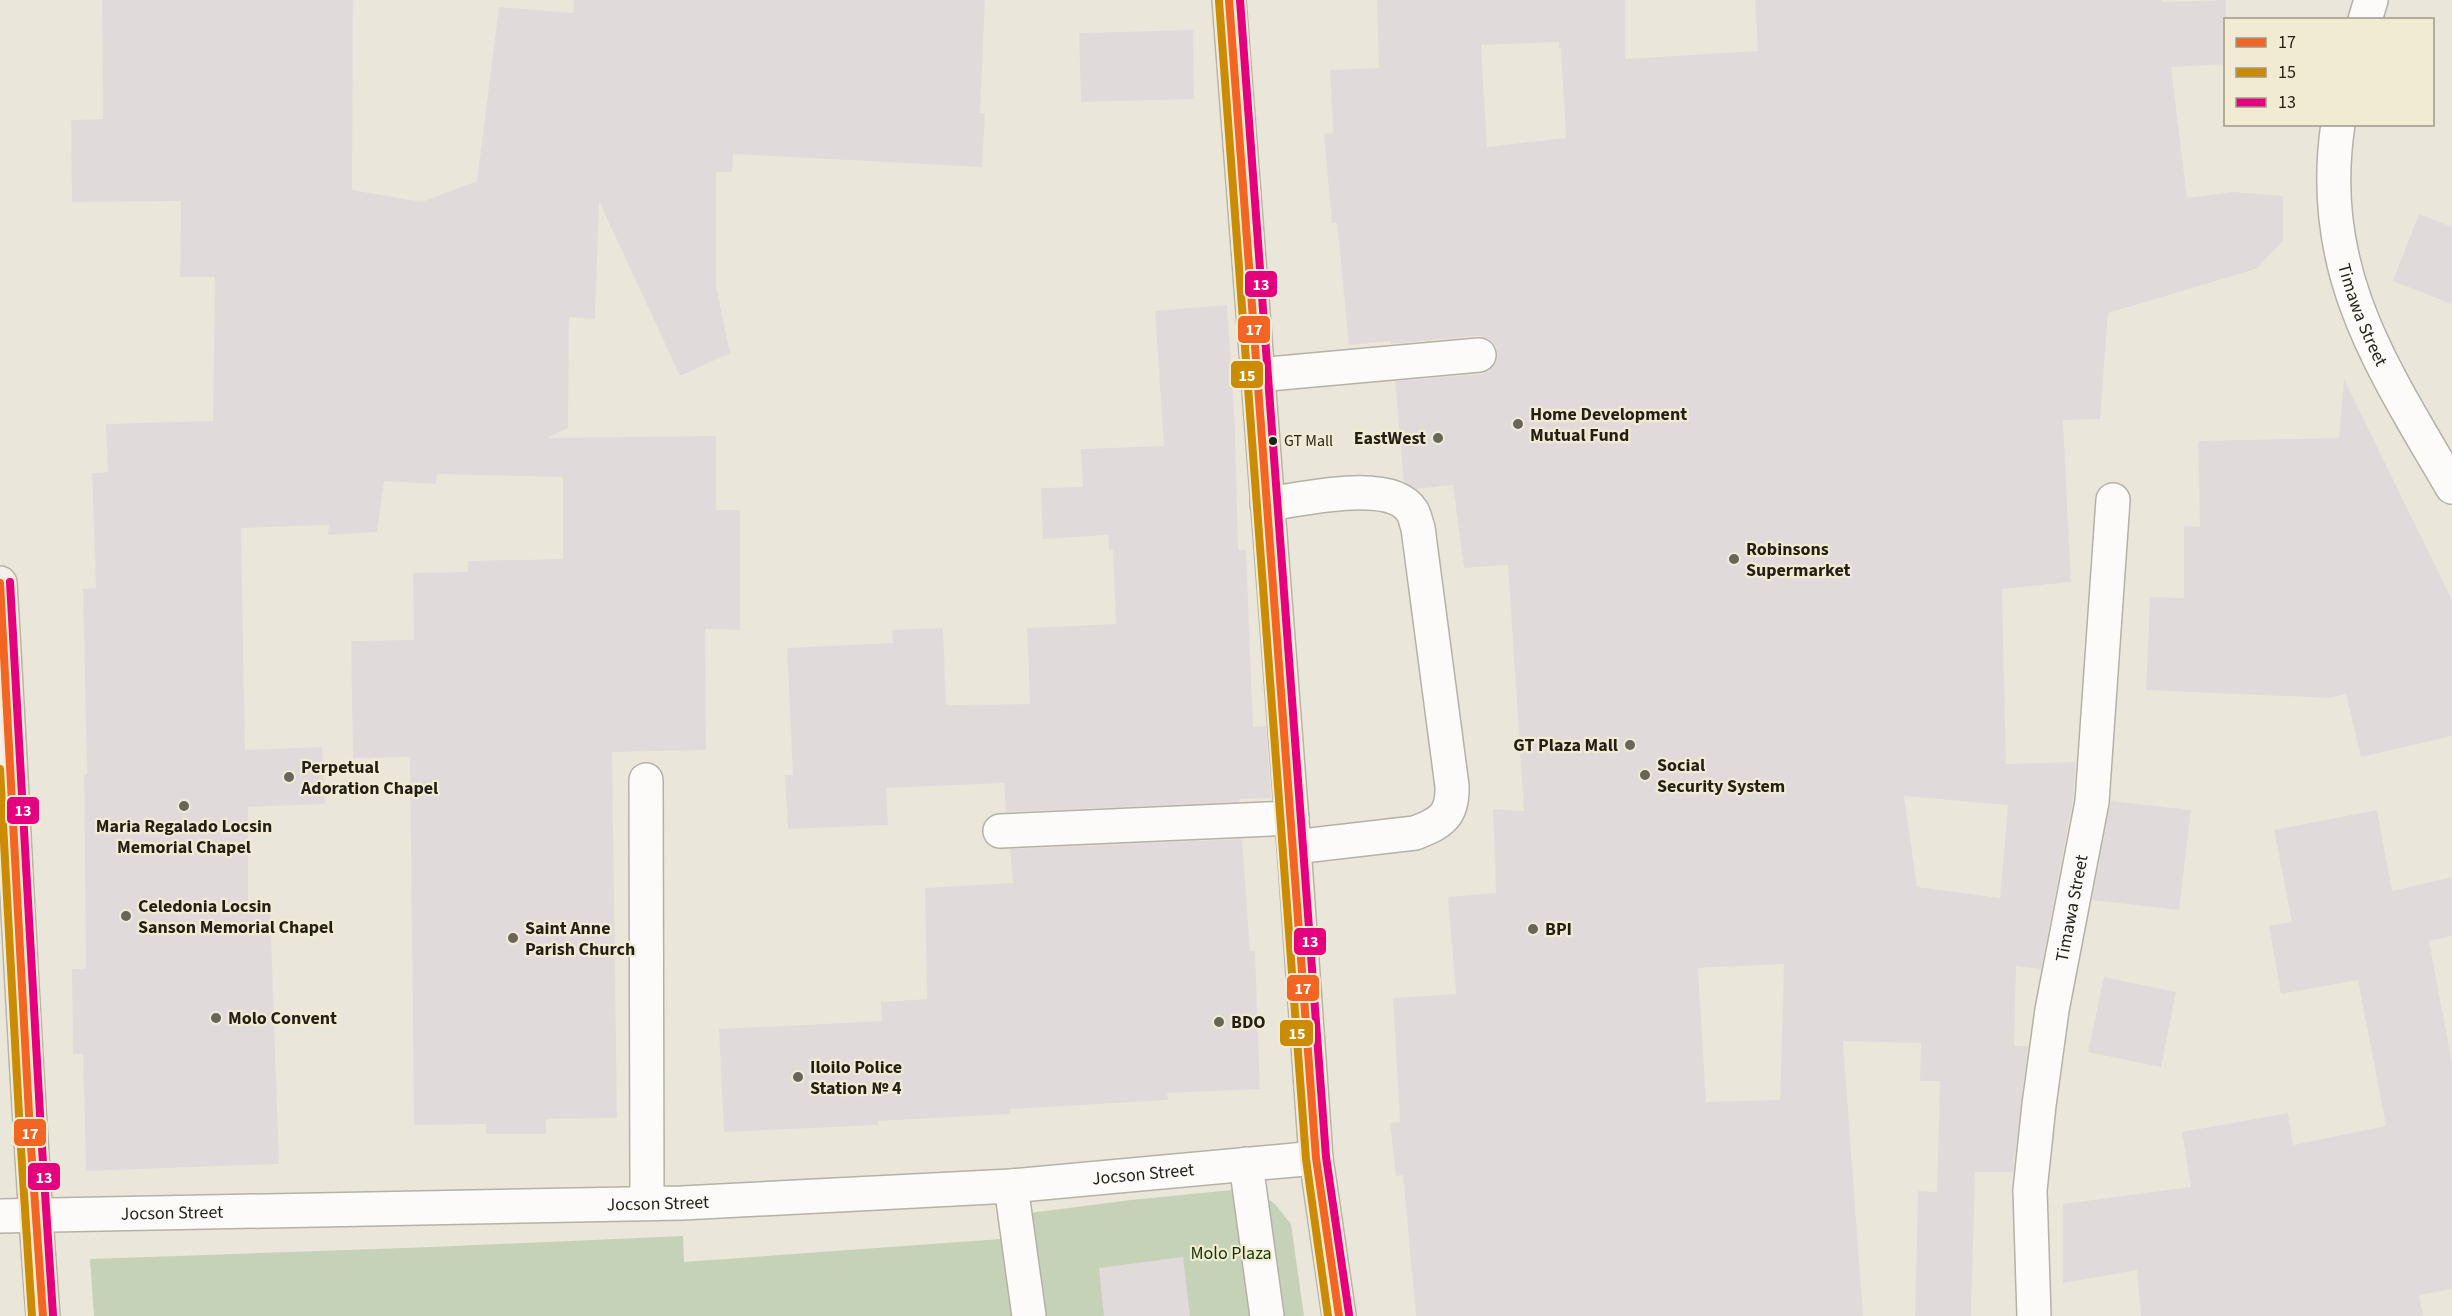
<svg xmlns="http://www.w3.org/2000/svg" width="2452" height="1316" viewBox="0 0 2452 1316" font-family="'Source Sans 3',sans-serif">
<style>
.green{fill:#c5d2b8}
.building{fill:#e1dadb;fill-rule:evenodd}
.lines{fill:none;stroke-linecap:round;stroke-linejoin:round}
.minor-casing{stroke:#b4b1a7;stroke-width:36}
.major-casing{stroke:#b8b4a5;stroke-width:36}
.minor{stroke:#fcfbf9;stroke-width:33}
.major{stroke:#f2f0e8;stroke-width:33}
.bus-1-casing{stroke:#f1ebd3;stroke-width:12}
.bus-2-casing{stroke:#f1ebd3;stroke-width:12}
.bus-3-casing{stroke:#f1ebd3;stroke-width:12}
.bus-1{stroke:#f26522;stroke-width:8}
.bus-2{stroke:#cc8b04;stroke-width:8}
.bus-3{stroke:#e5007d;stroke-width:8}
.poi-dot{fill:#68655b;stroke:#f1ebd3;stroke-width:2}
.bus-dot{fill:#221f16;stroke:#f1ebd3;stroke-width:2}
.labels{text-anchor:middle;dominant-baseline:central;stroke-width:4.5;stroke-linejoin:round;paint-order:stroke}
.bus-label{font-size:16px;fill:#221f16;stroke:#f1ebd3;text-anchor:start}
.street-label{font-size:18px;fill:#221f16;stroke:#f1ebd3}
.poi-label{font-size:18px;font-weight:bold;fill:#221f16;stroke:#f1ebd3;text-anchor:start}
.park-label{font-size:18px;fill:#143704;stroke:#f1ebd3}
.line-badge{stroke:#f1ebd3;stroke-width:2}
.badge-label{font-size:16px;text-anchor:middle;font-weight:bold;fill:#fff}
</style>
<rect width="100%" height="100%" fill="#eae7da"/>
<path class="green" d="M1242,1189L1262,1195L1275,1204L1291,1224L1304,1316H94L90,1259L432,1247L683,1236L684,1262L1001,1239L998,1217L1131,1200Z"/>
<path class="building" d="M102,0H353L352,190L422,202L477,181L499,7L573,13L574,0H985L980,113H985L982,167L733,154L732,172H716V286L730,353L680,376L599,201L595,319L569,317L568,428L547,438L716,436V510H740V630L705,629L706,750L612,752L617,1118L546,1119V1134H486V1124L414,1125L410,757L353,758L351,641L414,640L413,573L468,572V561L563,559V477L437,474L436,484L384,481L377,532L328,535L329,525L241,528L245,750L322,747L325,804L248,807V904H270L279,1164L86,1171L83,1054H73L72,969H86L84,775H87L83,589L96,588L92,473L108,472L106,424L213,421L215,277H180L181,201L72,202L71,120L103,119Z
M1377,0H1625V59L1758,51L1755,0H2162V2L2226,0V64L2171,67L2187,198L2233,192L2283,196V241L2256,269L2108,313L2100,419L2063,420L2071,582L2002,589L2006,764L2075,762V772L2073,800L2041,969L2016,966L2014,1046H2028L2013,1172H1975L1971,1316H1915L1918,1191L1937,1192L1940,1081H1920L1921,1043L1843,1041L1863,1316H1416L1403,1175L1396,1176L1390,1123L1400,1122L1393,998L1456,994L1448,897L1496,893L1493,809L1524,811L1508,565L1464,568L1453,485L1416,489L1404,482L1395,381L1481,374L1489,371L1496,362L1498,353L1495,345L1487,338L1477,336L1391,344V341L1349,345L1337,223H1332L1324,134L1333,133L1330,70L1379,68ZM1559,42V48H1561L1566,138L1487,147L1481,45ZM1904,796L2008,805L2000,898L1917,887ZM1784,964L1780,1100L1706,1102L1698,968Z
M1193,30L1194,99L1081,102L1079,33Z
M2419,214L2452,227V304L2393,281Z
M1227,305L1235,427L1238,550H1246L1253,727L1266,726L1271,798L1239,799V802L1006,812L1004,783L886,788L888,825L788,829L785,775H793L787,648L893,643L892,630L943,628L946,705L1030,704L1027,628L1116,624L1113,550H1109L1108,535L1043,539L1041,488L1083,487L1081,449L1164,446L1155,311Z
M2344,379L2452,600V736L2361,757L2346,694L2329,698L2146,690L2150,597L2184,598V526L2200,527L2198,441L2339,438Z
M2111,801L2191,810L2179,910L2092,900Z
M2377,810L2392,891L2452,877V936L2429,941L2452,1063V1289L2419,1295L2423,1316H2141L2137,1270L2063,1283V1204L2191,1187L2182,1132L2288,1113L2293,1145L2386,1126L2358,980L2281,994L2269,926L2292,922L2274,830Z
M1242,839L1250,951H1255L1260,1089L1167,1093L1168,1100L1010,1109V1114L878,1121V1125L724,1132L719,1029L882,1021L881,1002L927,999L925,888L1013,883L1010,849Z
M2104,977L2176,992L2161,1067L2088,1052Z
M1183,1257L1190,1316H1104L1099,1268Z"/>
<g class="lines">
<defs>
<g id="minor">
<path d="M2365,20L2371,0"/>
<path id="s1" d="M2338,124C2316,271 2382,367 2452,487"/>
<path d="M1257,375L1479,355"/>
<path d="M1267,504C1300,500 1391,477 1412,511C1415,515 1416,523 1418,528L1452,786C1453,816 1441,823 1415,833L1294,847"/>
<path d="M646,780L647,1203"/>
<path d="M1000,831L1292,818"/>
<path d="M1246,1164L1267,1316"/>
<path d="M1011,1186L1029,1316"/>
<path id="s2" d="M0,1216L682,1203L1011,1186L1316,1158"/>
<path id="s3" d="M2034,1316L2030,1190L2039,1105L2052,1010L2092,802L2113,500"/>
</g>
<path id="major" d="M1229,0L1294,847L1316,1158L1339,1316
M0,583C15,827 24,1072 43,1316"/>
</defs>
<use href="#minor" class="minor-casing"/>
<use href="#major" class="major-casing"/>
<use href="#minor" class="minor"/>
<use href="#major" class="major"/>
<defs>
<path id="bus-1" d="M1229,0L1316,1158L1339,1316
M0,583L30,1133L43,1316"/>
<path id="bus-2" d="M1219,1L1306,1159L1328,1316
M0,769L20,1133L32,1316"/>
<path id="bus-3" d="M1240,0L1326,1157L1349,1314
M10,582L41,1132L53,1315"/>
</defs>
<use href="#bus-1" class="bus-1-casing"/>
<use href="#bus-2" class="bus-2-casing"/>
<use href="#bus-3" class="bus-3-casing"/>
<use href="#bus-1" class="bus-1"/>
<use href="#bus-2" class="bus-2"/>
<use href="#bus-3" class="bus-3"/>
</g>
<g class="poi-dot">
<circle cx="1518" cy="424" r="6"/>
<circle cx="1438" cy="438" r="6"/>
<circle cx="1734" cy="559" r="6"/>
<circle cx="1630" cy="745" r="6"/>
<circle cx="1645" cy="775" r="6"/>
<circle cx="289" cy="777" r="6"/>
<circle cx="184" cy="806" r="6"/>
<circle cx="126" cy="916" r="6"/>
<circle cx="1533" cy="929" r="6"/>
<circle cx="513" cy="938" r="6"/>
<circle cx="216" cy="1018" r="6"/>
<circle cx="1219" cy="1022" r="6"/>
<circle cx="798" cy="1077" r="6"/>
</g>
<circle class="bus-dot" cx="1273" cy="441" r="5"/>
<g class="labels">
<g class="bus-label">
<text x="1284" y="441">GT Mall</text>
</g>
<g class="street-label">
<text stroke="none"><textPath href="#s1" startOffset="195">Timawa Street</textPath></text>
<text stroke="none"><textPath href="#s3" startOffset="411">Timawa Street</textPath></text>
<text stroke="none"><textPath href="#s2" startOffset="1144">Jocson Street</textPath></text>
<text stroke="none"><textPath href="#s2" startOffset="658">Jocson Street</textPath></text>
<text stroke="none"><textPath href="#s2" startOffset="172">Jocson Street</textPath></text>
</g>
<g class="poi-label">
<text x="1530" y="414">Home Development<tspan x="1530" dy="21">Mutual Fund</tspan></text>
<text x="1426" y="438" text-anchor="end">EastWest</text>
<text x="1746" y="549">Robinsons<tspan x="1746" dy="21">Supermarket</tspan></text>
<text x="1618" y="745" text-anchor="end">GT Plaza Mall</text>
<text x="1657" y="765">Social<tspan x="1657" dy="21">Security System</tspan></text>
<text x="301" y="767">Perpetual<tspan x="301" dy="21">Adoration Chapel</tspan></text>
<text x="184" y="826" text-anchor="middle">Maria Regalado Locsin<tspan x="184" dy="21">Memorial Chapel</tspan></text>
<text x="138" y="906">Celedonia Locsin<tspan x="138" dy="21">Sanson Memorial Chapel</tspan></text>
<text x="525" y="928">Saint Anne<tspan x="525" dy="21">Parish Church</tspan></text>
<text x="1545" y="929">BPI</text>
<text x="228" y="1018">Molo Convent</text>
<text x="1231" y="1022">BDO</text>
<text x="810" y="1067">Iloilo Police<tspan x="810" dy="21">Station № 4</tspan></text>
</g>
<g class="park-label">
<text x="1231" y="1253">Molo Plaza</text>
</g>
</g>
<g class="line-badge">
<rect x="1244" y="270" width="34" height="28" rx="6" fill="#e5007d"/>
<rect x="1237" y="315" width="34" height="29" rx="6" fill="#f26522"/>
<rect x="1230" y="360" width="34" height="29" rx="6" fill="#cc8b04"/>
<rect x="6" y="796" width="34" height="29" rx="6" fill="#e5007d"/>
<rect x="1293" y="927" width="34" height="29" rx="6" fill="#e5007d"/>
<rect x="1286" y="974" width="34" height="28" rx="6" fill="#f26522"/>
<rect x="1279" y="1019" width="35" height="28" rx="6" fill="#cc8b04"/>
<rect x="13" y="1118" width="34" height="29" rx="6" fill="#f26522"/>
<rect x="27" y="1162" width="34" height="29" rx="6" fill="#e5007d"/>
</g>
<g class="badge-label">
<text x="1261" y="290">13</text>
<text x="1254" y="335">17</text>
<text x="1247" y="381">15</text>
<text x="23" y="816">13</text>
<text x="1310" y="947">13</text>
<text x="1303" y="994">17</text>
<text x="1297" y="1039">15</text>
<text x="30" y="1139">17</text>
<text x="44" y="1183">13</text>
</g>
<rect x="2224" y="18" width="210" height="108" fill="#f1ebd3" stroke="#9e9987" stroke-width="1.5"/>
<rect x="2236" y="38" width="30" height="9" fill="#f26522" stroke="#9e9987" stroke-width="1.5"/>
<text x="2278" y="48" font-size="18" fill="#221f16">17</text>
<rect x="2236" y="68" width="30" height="9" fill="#cc8b04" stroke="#9e9987" stroke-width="1.5"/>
<text x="2278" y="78" font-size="18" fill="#221f16">15</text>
<rect x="2236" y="98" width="30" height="9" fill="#e5007d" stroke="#9e9987" stroke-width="1.5"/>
<text x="2278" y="108" font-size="18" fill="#221f16">13</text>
</svg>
